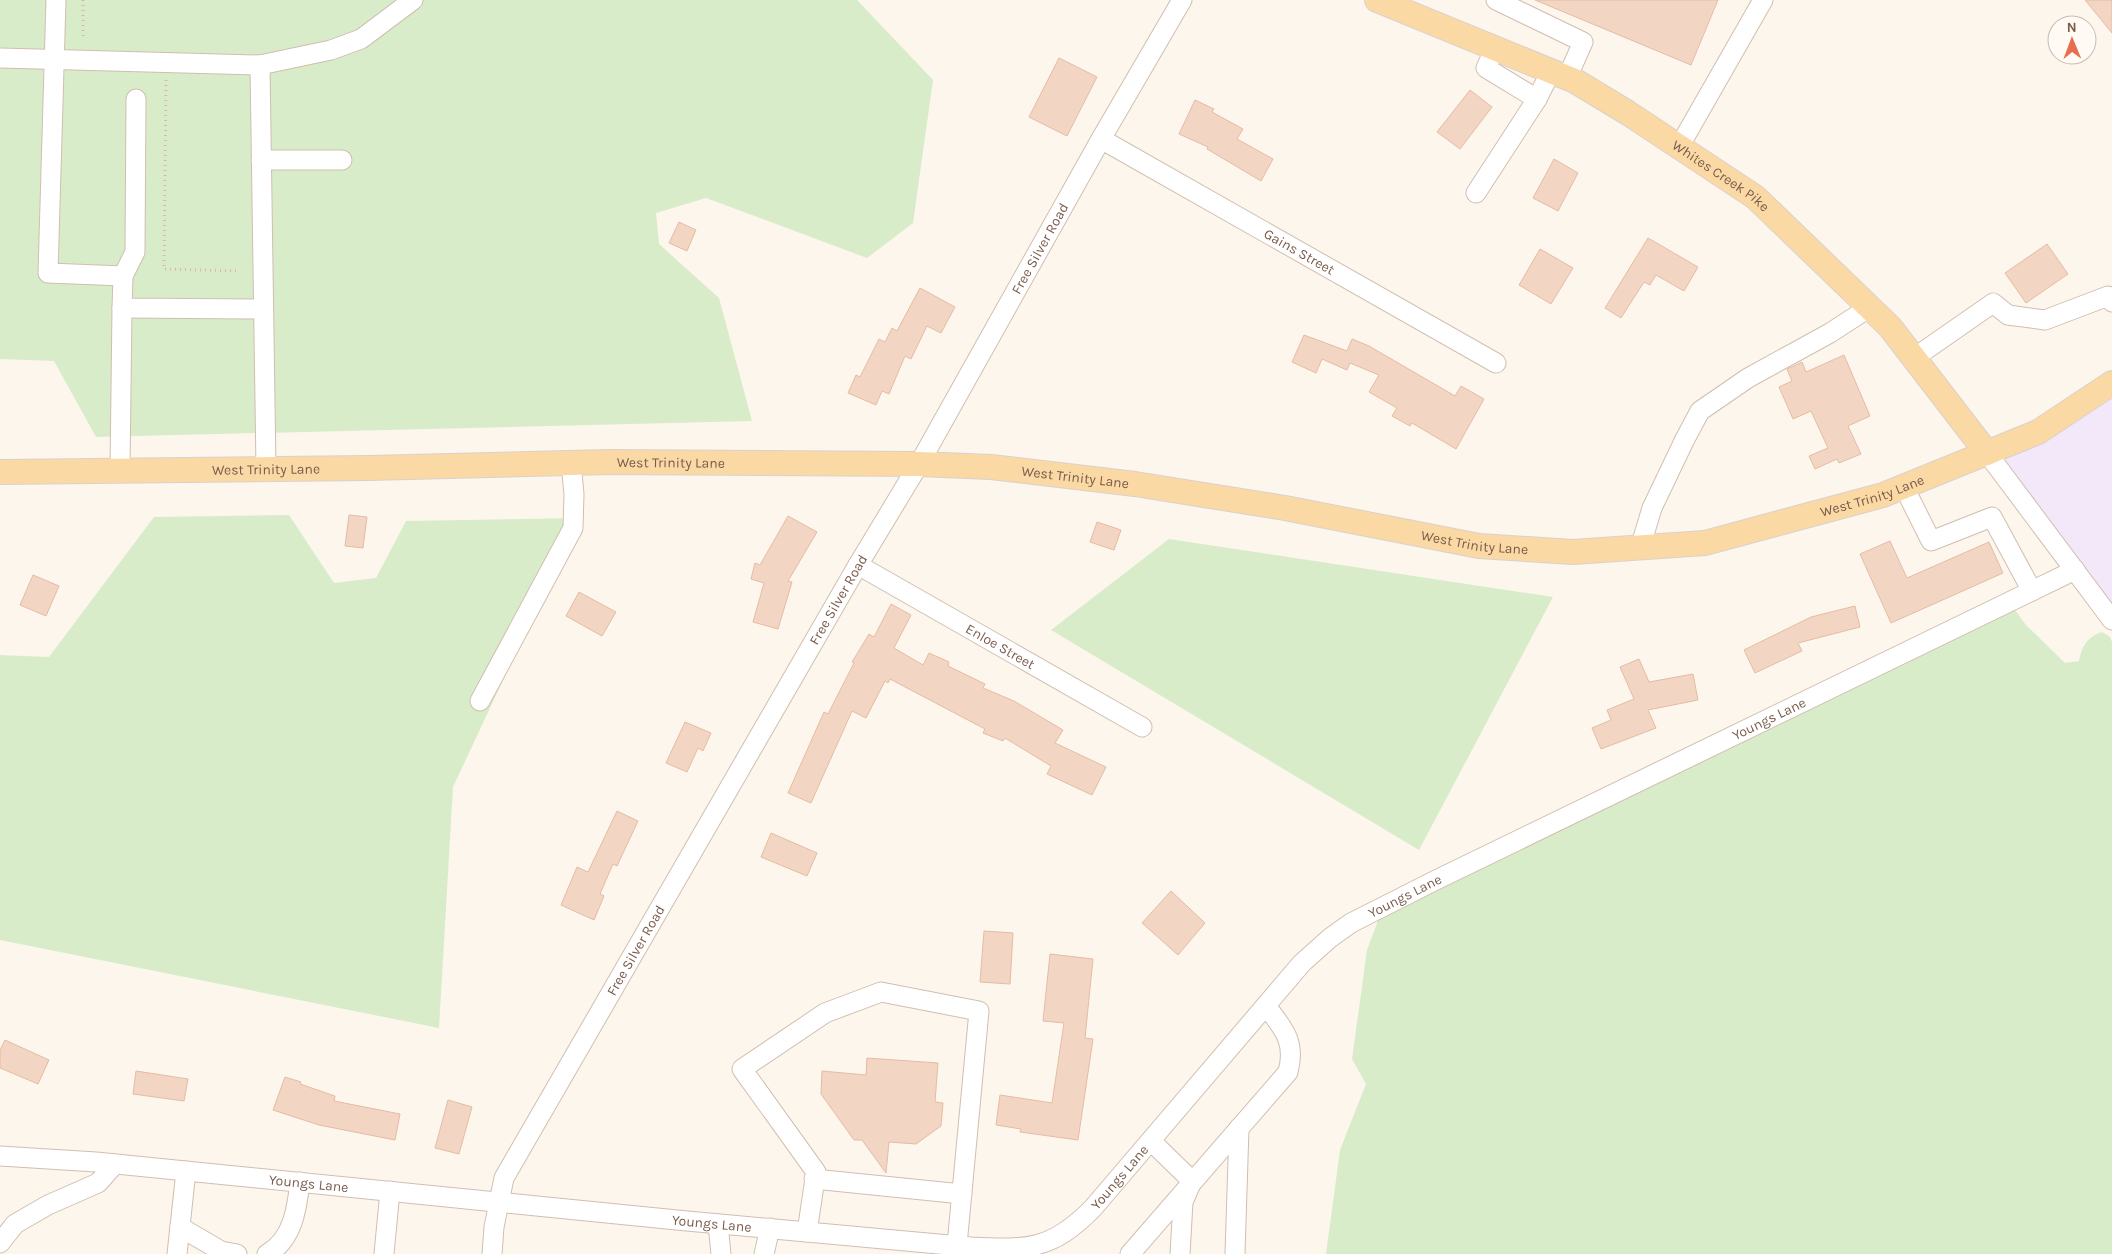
<svg xmlns="http://www.w3.org/2000/svg" width="2112" height="1254" viewBox="0 0 2112 1254" font-family="Karla,sans-serif">
<style>
.education{fill:#f3e8fa}
.green{fill:#d8ecc9}
.building{fill:#f3d5c3;stroke:#e6bba3}
.lines{fill:none;stroke-linecap:round;stroke-linejoin:round}
.minor-casing{stroke:#d1beb0;stroke-width:21}
.major-casing{stroke:#dad1cd;stroke-width:26}
.path{stroke:#d9b8a5;stroke-width:3;stroke-dasharray:1 4;stroke-linecap:butt}
.minor{stroke:#fff;stroke-width:19}
.major{stroke:#fbd9a5;stroke-width:24}
.labels{text-anchor:middle;dominant-baseline:central;stroke-width:5;stroke-linejoin:round;paint-order:stroke}
.street-label{font-size:14px;fill:#7a5c4d;stroke:#fffaf3}
</style>
<rect width="100%" height="100%" fill="#fdf6ec"/>
<path class="education" d="M2112,383V620L1987,453Z"/>
<path class="green" d="M0,0H857L933,80L913,223L867,258L706,198L656,213L659,244L719,298L752,421L96,437L54,361L0,359Z
M289,515L334,583L376,578L406,521L579,518L453,787L439,1028L0,940V655L49,657L154,517Z
M1169,539L1553,597L1419,850L1051,630Z
M2009,602L2026,625L2065,663L2079,661C2082,646 2087,637 2102,632L2110,637L2112,642V1254H1326L1340,1150L1366,1084L1352,1059L1367,950L1383,907Z"/>
<path class="building" d="M1535,0H1718L1691,65Z
M2085,0H2112V33Z
M1059,58L1097,77L1067,136L1029,117Z
M1470,90L1492,107L1460,149L1437,132Z
M1195,100L1214,109L1212,112L1243,129L1237,139L1273,159L1261,181L1207,149L1208,147L1179,134Z
M1554,159L1578,173L1558,211L1533,198Z
M679,222L696,230L687,251L669,243Z
M1648,238L1698,267L1684,291L1656,275L1650,285L1644,282L1621,318L1605,308Z
M2047,244L2068,274L2026,303L2005,273Z
M1540,249L1573,268L1551,304L1519,285Z
M920,288L955,307L941,333L927,326L911,359L905,356L889,394L882,391L876,405L848,393L856,375L860,377L879,339L885,342L892,328L897,331Z
M1304,335L1347,351L1352,339L1369,346L1455,396L1461,386L1484,399L1456,449L1412,423L1410,426L1392,416L1397,408L1369,392L1379,375L1350,363L1347,370L1322,359L1316,373L1292,362Z
M1844,355L1870,416L1848,426L1861,454L1839,463L1837,459L1815,469L1809,456L1828,448L1811,411L1793,419L1779,387L1792,381L1787,369L1792,367L1802,362L1806,372Z
M349,515L367,517L363,548L345,546Z
M788,516L817,532L788,581L792,582L778,629L753,622L764,583L751,579L755,563L760,565Z
M1097,522L1121,530L1114,550L1090,542Z
M1890,541L1907,578L1989,542L2003,573L1891,623L1860,554Z
M33,575L59,586L46,616L20,605Z
M579,592L616,612L602,636L566,616Z
M891,604L911,615L894,648L923,665L929,653L949,662L948,666L985,684L983,688L1014,701L1063,730L1055,743L1106,767L1092,795L1047,774L1051,766L1005,738L1003,741L983,733L985,729L890,679L888,683L885,681L866,718L852,711L811,803L788,793L824,712L828,714L854,663L852,662L869,634L874,637Z
M1855,606L1860,627L1798,643L1802,651L1755,673L1744,650L1811,617Z
M1639,659L1649,682L1693,674L1698,700L1648,710L1656,728L1601,749L1592,728L1611,720L1607,710L1634,699L1620,667Z
M685,722L711,733L703,751L698,748L687,772L666,763Z
M617,811L638,821L617,866L613,864L600,894L604,896L594,920L561,905L577,867L588,872Z
M771,833L817,853L807,876L761,857Z
M1171,891L1205,923L1178,955L1142,923Z
M984,931L1013,933L1010,984L980,982Z
M1050,954L1093,959L1085,1038L1093,1039L1078,1140L1020,1132L1021,1129L996,1125L1000,1095L1052,1103L1064,1023L1043,1021Z
M5,1040L49,1060L38,1084L0,1068V1050Z
M867,1058L938,1063L935,1102L943,1103L941,1126L916,1144L889,1142L886,1173L862,1140H854L821,1094L822,1071L866,1075Z
M136,1071L188,1079L184,1101L133,1094Z
M285,1077L301,1082L300,1084L335,1096L334,1101L400,1114L395,1140L319,1125L273,1110Z
M448,1100L472,1107L459,1154L435,1148Z"/>
<g class="lines">
<defs>
<g id="minor">
<path d="M56,0L48,273L123,276L135,252L136,99"/>
<path d="M1496,0L1583,42L1567,78"/>
<path d="M1495,48L1486,68L1537,99L1551,71"/>
<path d="M0,58L260,65L266,469"/>
<path d="M260,65L331,50L361,39L413,0"/>
<path id="s1" d="M1101,139L1496,363"/>
<path d="M1679,147L1763,0"/>
<path d="M261,160H342"/>
<path d="M1476,193L1537,99"/>
<path d="M123,276L122,308L263,309"/>
<path d="M1914,358L1993,303L2008,315L2045,320L2108,296L2112,302"/>
<path d="M1987,453L2112,620"/>
<path d="M120,470L122,308"/>
<path d="M1904,487L1931,541L1992,517L2032,591"/>
<path d="M1640,548L1652,508L1685,439L1700,411L1748,378L1830,333L1870,307"/>
<path id="s2" d="M858,565L1142,727"/>
<path d="M480,701L573,528L574,494L571,463"/>
<path d="M1151,1141L1192,1181L1183,1202L1180,1254"/>
<path id="s3" d="M0,1156L96,1162L687,1221L971,1247C1028,1250 1052,1250 1093,1208L1302,963L1330,938L1351,923L1436,880L2075,570"/>
<path d="M814,1179L962,1194"/>
<path d="M718,1224L721,1254"/>
<path d="M180,1227L221,1251L237,1254"/>
<path d="M807,1232L816,1172L742,1069L825,1013L881,992L979,1011L957,1245"/>
<path d="M0,1243L15,1224L48,1205L98,1183L115,1164"/>
<path d="M177,1254L186,1171"/>
<path d="M267,1254C293,1240 297,1208 300,1182"/>
<path d="M384,1254L390,1191"/>
<path id="s4" d="M492,1254L494,1227L504,1178L858,565L919,464L1101,139L1182,0"/>
<path d="M764,1254L770,1228"/>
<path d="M1130,1254L1288,1072C1296,1042 1284,1029 1266,1006"/>
<path d="M1235,1254L1239,1128"/>
</g>
<g id="major">
<path id="s5" d="M1377,0L1575,81L1628,113L1755,197L1890,327L1987,453"/>
<path id="s6" d="M0,472L369,468L609,462L919,464L991,467L1135,484L1285,508L1479,546L1573,552L1705,543L1883,495L2038,432L2112,383"/>
</g>
</defs>
<use href="#minor" class="minor-casing"/>
<use href="#major" class="major-casing"/>
<path class="path" d="M83,0V37
M166,80L164,269L240,271"/>
<use href="#minor" class="minor"/>
<use href="#major" class="major"/>
</g>
<g class="labels">
<g class="street-label">
<text stroke="none"><textPath href="#s5" startOffset="388">Whites Creek Pike</textPath></text>
<text stroke="none"><textPath href="#s4" startOffset="1150">Free Silver Road</textPath></text>
<text stroke="none"><textPath href="#s1" startOffset="228">Gains Street</textPath></text>
<text stroke="none"><textPath href="#s6" startOffset="671">West Trinity Lane</textPath></text>
<text stroke="none"><textPath href="#s6" startOffset="266">West Trinity Lane</textPath></text>
<text stroke="none"><textPath href="#s6" startOffset="1076">West Trinity Lane</textPath></text>
<text stroke="none"><textPath href="#s6" startOffset="1886">West Trinity Lane</textPath></text>
<text stroke="none"><textPath href="#s6" startOffset="1481">West Trinity Lane</textPath></text>
<text stroke="none"><textPath href="#s4" startOffset="745">Free Silver Road</textPath></text>
<text stroke="none"><textPath href="#s2" startOffset="164">Enloe Street</textPath></text>
<text stroke="none"><textPath href="#s3" startOffset="1960">Youngs Lane</textPath></text>
<text stroke="none"><textPath href="#s3" startOffset="1555">Youngs Lane</textPath></text>
<text stroke="none"><textPath href="#s4" startOffset="340">Free Silver Road</textPath></text>
<text stroke="none"><textPath href="#s3" startOffset="1150">Youngs Lane</textPath></text>
<text stroke="none"><textPath href="#s3" startOffset="310">Youngs Lane</textPath></text>
<text stroke="none"><textPath href="#s3" startOffset="715">Youngs Lane</textPath></text>
</g>
</g>
<g transform="translate(2072 40) rotate(359)"><circle r="24" fill="#fffaf3" stroke="#cabbb1"/>
<path d="M0-4L9 19L0 12L-9 19Z" fill="#e76f51"/>
<text y="-8" font-size="14" font-weight="bold" text-anchor="middle" fill="#7a5c4d">N</text>
</g>
</svg>
